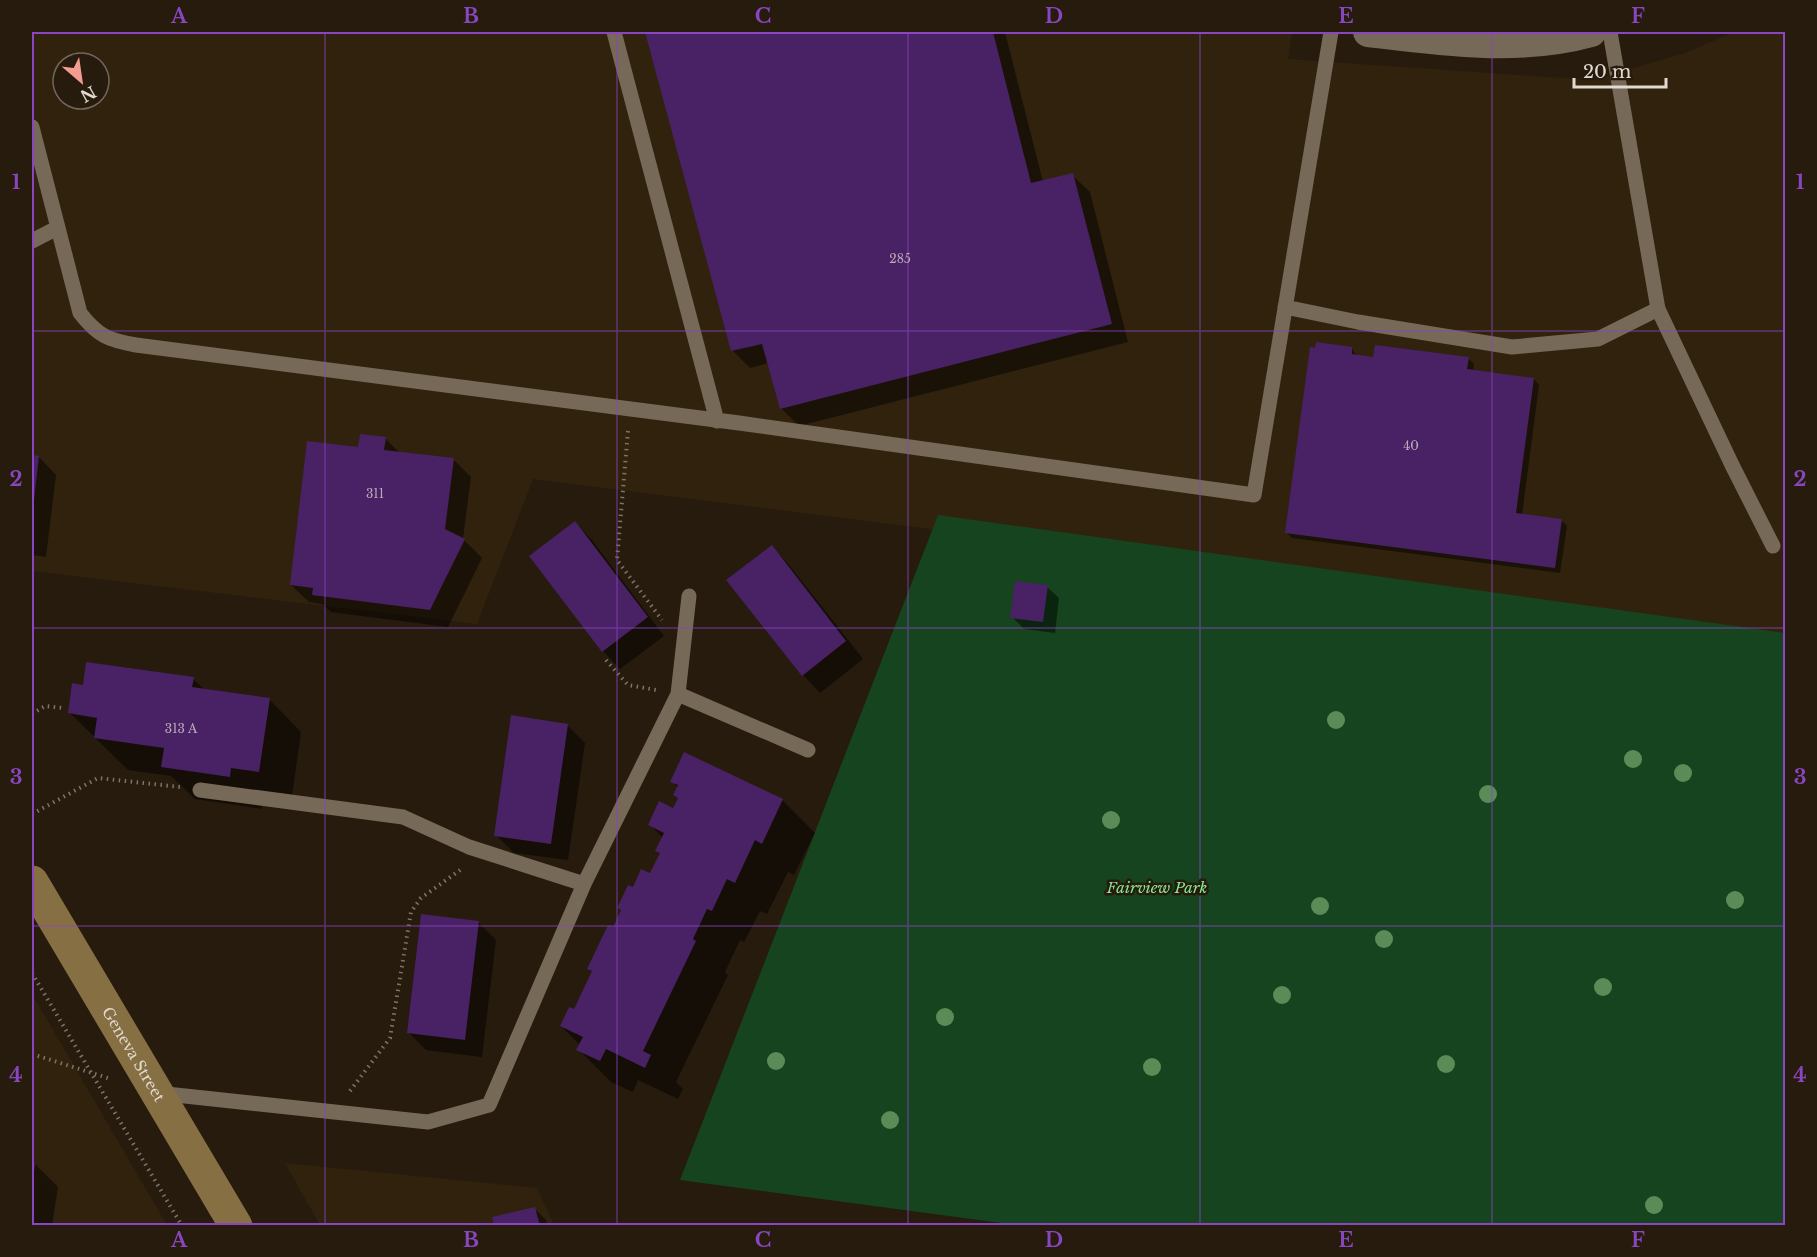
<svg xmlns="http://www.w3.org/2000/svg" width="1817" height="1257" viewBox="0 0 1817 1257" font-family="'Libre Baskerville',serif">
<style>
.built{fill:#31220d;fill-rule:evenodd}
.green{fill:#16441f}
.shadow{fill:#0007}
.building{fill:#492165}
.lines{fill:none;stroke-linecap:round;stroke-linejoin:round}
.path{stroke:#7e7467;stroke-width:4;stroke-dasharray:1.5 4.5;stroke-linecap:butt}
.service{stroke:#766958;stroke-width:15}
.minor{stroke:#766958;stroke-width:30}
.secondary{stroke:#866f43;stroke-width:33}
.tree{fill:#5b8b57}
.grid{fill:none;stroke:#8a46c2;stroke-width:1.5;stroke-opacity:0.55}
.labels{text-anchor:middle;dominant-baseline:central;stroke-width:5;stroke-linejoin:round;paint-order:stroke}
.number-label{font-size:12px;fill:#bcacb5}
.park-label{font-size:15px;font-style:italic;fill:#86e794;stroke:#261b0c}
.street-label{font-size:15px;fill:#e2dad0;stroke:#261b0c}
.neatline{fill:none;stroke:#8a46c2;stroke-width:2}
.grid-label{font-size:20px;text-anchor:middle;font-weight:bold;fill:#8a46c2}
</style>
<rect width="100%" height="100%" fill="#261b0c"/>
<path class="built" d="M32,32H1292L1288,59L1592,80L1685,53L1734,32H1785V633L1280,573L533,479L477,624L32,571ZM63,63H99V99H63Z
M32,994L167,1225H32Z
M285,1163L537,1188L554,1225H320Z"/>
<path class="green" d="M938,515L1785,633V1225L1023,1226L680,1180Z"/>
<path class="shadow" d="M646,32H1005L1043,182L1072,175L1090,192L1128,342L799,426L781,408L769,363L750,368L732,350Z
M1352,349L1357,356L1374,358H1468L1474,364L1473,371L1534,379L1539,385L1522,515L1561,520L1567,526L1560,573L1292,538L1286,532Z
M385,438L400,453L453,459L471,477L463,539L482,558L448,627L331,612L322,604L309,602L291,585L360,449Z
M32,457H39L56,475L46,557L32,555Z
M575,523L592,540L664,636L620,669L603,651Z
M772,547L789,565L863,659L820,693L803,675Z
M1047,587L1059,598L1055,633L1024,629L1012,617Z
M193,679L205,690L269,699L301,732L291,803L262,799V809L195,799L171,776L128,770L70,713L84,687Z
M567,725L585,743L568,860L514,853L496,835Z
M672,781L782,800L815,833L794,875L788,872L767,914L760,911L744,942L740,940L725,972L728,975L676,1082L683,1089L678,1099L638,1080L633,1092L611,1082L578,1049L580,1045L561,1026L575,1011L593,973L589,968L614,929L622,911L618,908L634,889L651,875L661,854L657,850L663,838L650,825L674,810L679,799L678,788Z
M478,922L496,940L482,1057L426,1050L408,1032Z
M32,1164H35L58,1187L52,1226H32Z
M534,1208L546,1220L548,1226H496Z"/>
<path class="building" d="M645,32H993L1031,183L1073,173L1112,324L780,409L762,344L731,351Z
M1316,342L1352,347V354L1373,357L1375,345L1469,357L1467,369L1534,378L1516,513L1562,519L1555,568L1285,533L1310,347L1315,348Z
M360,434L386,437L384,450L454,458L445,529L465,539L430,610L312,595L313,588L290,585L307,441L358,447Z
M32,455L39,456L33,509H32Z
M575,521L648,617L602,652L529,556Z
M772,545L846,641L802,676L726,580Z
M1015,581L1048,585L1043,622L1010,618Z
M86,662L194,677L192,687L270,698L259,772L231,768L230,777L161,767L164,748L94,738L97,718L68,713L72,683L83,685Z
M511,715L568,724L551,844L494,836Z
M684,752L783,799L762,844L755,840L735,883L727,879L712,911L707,909L693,939L696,941L643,1051L651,1055L645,1068L606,1049L600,1061L576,1050L583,1037L560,1026L569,1007L574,1009L592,971L587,969L608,925L613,927L621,910L617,908L628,885L633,887L641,869L650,873L660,853L655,851L664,833L648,825L659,801L673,808L678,798L673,795L678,785L670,782Z
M421,914L479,921L465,1040L407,1033Z
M32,1162L35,1163L33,1181H32Z
M535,1207L540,1226H494L492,1217Z"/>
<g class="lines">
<path class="path" d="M628,431L617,560L662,620
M606,660L628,685L656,690
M32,714L45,706L63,708
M32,814L98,778L180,787
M32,973L182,1226
M32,1054L111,1079
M350,1091L390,1038L411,912L421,898L463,868"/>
<path class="service" d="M614,32L717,421
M1610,32L1658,309L1732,465L1773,546
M32,127L80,313C98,336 108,340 136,345L739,423L1254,495L1331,32
M32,241L57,228
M1285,307L1358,322L1512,347L1598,339L1658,309
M678,694L689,596
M200,790L403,817L469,847L584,884
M157,1093L428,1122L489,1105L584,884L678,694L808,750"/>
<path class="minor" d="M1368,32C1441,41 1519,52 1591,32"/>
<path class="secondary" id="s1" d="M32,882L236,1226"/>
</g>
<g class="tree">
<circle cx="1336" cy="720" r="9"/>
<circle cx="1633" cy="759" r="9"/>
<circle cx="1683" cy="773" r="9"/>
<circle cx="1488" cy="794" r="9"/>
<circle cx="1111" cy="820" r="9"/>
<circle cx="1735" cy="900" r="9"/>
<circle cx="1320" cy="906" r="9"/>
<circle cx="1384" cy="939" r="9"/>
<circle cx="1603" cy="987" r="9"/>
<circle cx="1282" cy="995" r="9"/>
<circle cx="945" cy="1017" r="9"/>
<circle cx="776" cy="1061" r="9"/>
<circle cx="1446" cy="1064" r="9"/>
<circle cx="1152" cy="1067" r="9"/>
<circle cx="890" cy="1120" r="9"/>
<circle cx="1654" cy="1205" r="9"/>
</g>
<path class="grid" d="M325,32V1226M617,32V1226M908,32V1226M1200,32V1226M1492,32V1226M32,331H1786M32,628H1786M32,926H1786"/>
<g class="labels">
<g class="number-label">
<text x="900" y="258">285</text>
<text x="1411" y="445">40</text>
<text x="375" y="493">311</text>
<text x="181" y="728">313 A</text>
</g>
<g class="park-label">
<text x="1157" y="887">Fairview Park</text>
</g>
<g class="street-label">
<text stroke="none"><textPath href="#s1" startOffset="200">Geneva Street</textPath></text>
</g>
</g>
<rect width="1817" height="1257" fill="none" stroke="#261b0c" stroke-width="66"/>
<g transform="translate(81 81) rotate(151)"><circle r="28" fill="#261b0c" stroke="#71675a" stroke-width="1.5"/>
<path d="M0-4.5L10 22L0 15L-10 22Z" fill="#f59c92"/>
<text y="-9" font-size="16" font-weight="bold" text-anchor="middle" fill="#e2dad0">N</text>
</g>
<path d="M1574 78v9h92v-9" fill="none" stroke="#e2dad0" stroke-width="3"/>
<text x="1583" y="78" font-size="18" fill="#e2dad0" stroke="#261b0c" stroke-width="4.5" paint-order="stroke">20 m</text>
<rect x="33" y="33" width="1751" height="1191" class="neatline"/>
<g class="grid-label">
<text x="179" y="23">A</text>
<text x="471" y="23">B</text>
<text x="763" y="23">C</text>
<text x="1054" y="23">D</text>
<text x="1346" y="23">E</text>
<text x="1638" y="23">F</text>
<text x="16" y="189">1</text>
<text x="1800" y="189">1</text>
<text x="16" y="486">2</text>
<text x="1800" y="486">2</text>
<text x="16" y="784">3</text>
<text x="1800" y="784">3</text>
<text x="16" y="1082">4</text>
<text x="1800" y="1082">4</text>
<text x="179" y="1247">A</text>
<text x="471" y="1247">B</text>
<text x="763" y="1247">C</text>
<text x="1054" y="1247">D</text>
<text x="1346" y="1247">E</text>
<text x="1638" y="1247">F</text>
</g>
</svg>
